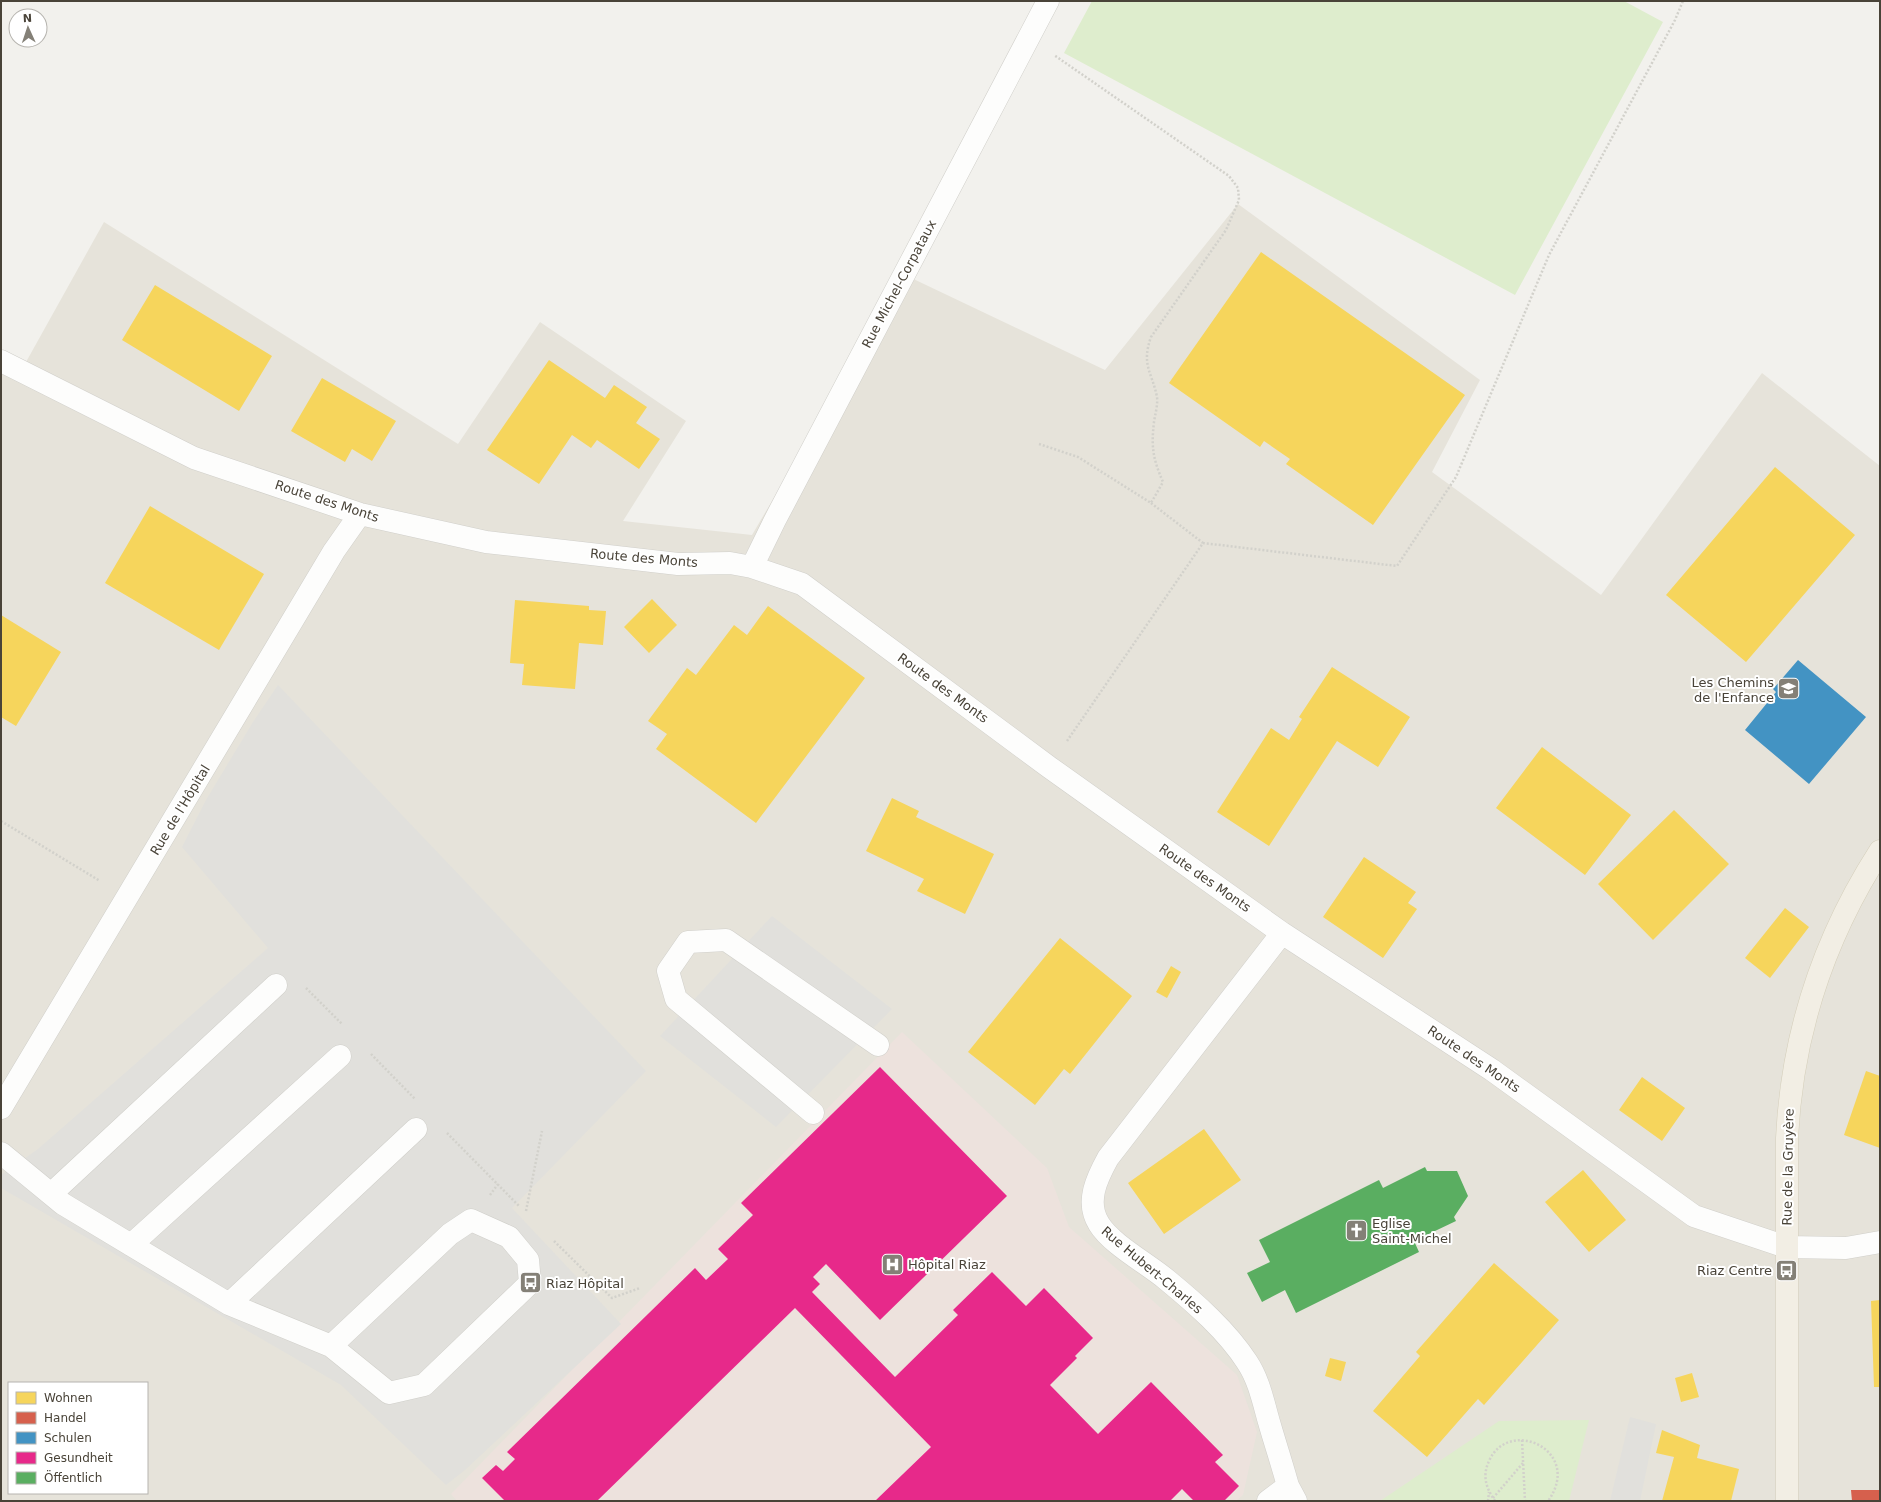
<svg xmlns="http://www.w3.org/2000/svg" width="1881" height="1502" viewBox="0 0 1881 1502" font-family="'DejaVu Sans',sans-serif">
<style>
.residential{fill:#e6e3da;fill-rule:evenodd}
.medical{fill:#ede2dd}
.green{fill:#deedcd}
.parking{fill:#e1e0dc}
.homes{fill:#f6d55c}
.shops{fill:#d6604d}
.schools{fill:#4393c3}
.health{fill:#e7298a}
.public{fill:#5aae61}
.lines{fill:none;stroke-linecap:round;stroke-linejoin:round}
.service-casing{stroke:#d0cfca;stroke-width:23}
.minor-casing{stroke:#d0cfca;stroke-width:23}
.primary-casing{stroke:#d4ceba;stroke-width:23}
.path{stroke:#d2d1cb;stroke-width:2.5;stroke-dasharray:2 2;stroke-linecap:butt}
.service{stroke:#fdfdfc;stroke-width:22}
.minor{stroke:#fdfdfc;stroke-width:22}
.primary{stroke:#f2eee4;stroke-width:22}
.labels{text-anchor:middle;dominant-baseline:central;stroke-width:4;stroke-linejoin:round;paint-order:stroke}
.street-label{font-size:13px;fill:#494338;stroke:#fff}
.poi-label{font-size:13px;fill:#494338;stroke:#fff;text-anchor:start}
</style>
<rect width="100%" height="100%" fill="#f2f1ed"/>
<path class="residential" d="M1238,204L1480,380L1432,472L1601,595L1762,373L1880,466V1501H1V361L21,371L104,222L458,444L540,322L686,421L623,521L752,535L905,275L1105,370ZM9,1383H147V1493H9Z"/>
<path class="medical" d="M902,1032L1047,1168L1069,1227L1237,1375L1257,1432L1243,1495L1236,1501H457L451,1494Z"/>
<path class="green" d="M1092,1H1624L1663,22L1515,295L1064,53Z
M1589,1420L1569,1501H1380L1499,1421Z"/>
<path class="parking" d="M278,685L646,1071L512,1208L621,1324L465,1470L446,1485L341,1385L1,1188V1175L38,1149L268,948L182,847L206,800L253,722Z
M772,916L892,1009L776,1127L660,1036Z
M1630,1417L1656,1424L1640,1501H1610Z"/>
<path class="homes" d="M1261,252L1465,395L1373,525L1286,464L1290,459L1264,441L1260,447L1169,383Z
M155,285L272,356L239,411L122,340Z
M549,360L605,398L614,385L647,407L636,423L660,439L639,469L597,440L591,448L572,435L539,484L487,450Z
M322,378L396,421L372,461L352,449L345,462L291,431Z
M1775,467L1855,535L1746,662L1666,595Z
M150,506L264,574L219,650L105,583Z
M652,599L677,625L649,653L624,627Z
M515,600L589,606V610L606,611L603,645L579,643L575,689L522,685L524,664L510,663Z
M768,606L865,678L756,823L656,749L667,734L648,721L687,668L696,675L734,625L747,635Z
M1,615L61,652L16,726L1,717Z
M1332,667L1410,717L1378,767L1337,741L1269,846L1217,812L1271,728L1289,740L1302,719L1299,717Z
M1542,747L1631,815L1585,875L1496,808Z
M892,798L919,811L916,817L994,854L965,914L917,891L924,879L866,851Z
M1674,810L1729,864L1653,940L1598,884Z
M1364,857L1416,892L1408,903L1417,909L1383,958L1323,917Z
M1785,908L1809,927L1770,978L1745,958Z
M1060,938L1132,996L1070,1074L1064,1069L1035,1105L968,1052Z
M1171,966L1181,972L1167,998L1156,992Z
M1866,1071L1880,1076V1148L1844,1135Z
M1642,1077L1685,1108L1662,1141L1619,1110Z
M1204,1129L1241,1180L1164,1234L1128,1183Z
M1583,1170L1626,1220L1589,1252L1545,1202Z
M1494,1263L1559,1320L1484,1405L1478,1399L1427,1457L1373,1411L1420,1356L1416,1352Z
M1880,1300V1387H1874L1871,1301Z
M1330,1358L1346,1362L1341,1381L1325,1376Z
M1692,1373L1699,1397L1681,1402L1675,1378Z
M1662,1430L1700,1445L1697,1458L1739,1469L1731,1501H1662L1674,1457L1656,1453Z"/>
<path class="shops" d="M1851,1490H1880V1501H1852Z"/>
<path class="schools" d="M1798,660L1866,717L1809,784L1745,730L1776,692L1773,689Z"/>
<path class="health" d="M880,1067L1007,1196L880,1320L826,1264L813,1277L820,1284L812,1292L895,1377L958,1315L953,1310L992,1272L1026,1306L1044,1288L1093,1338L1075,1356L1077,1358L1050,1385L1098,1434L1151,1382L1223,1455L1215,1462L1239,1486L1224,1501H1194L1182,1489L1170,1501H875L931,1447L795,1308L597,1501H505L482,1478L496,1465L503,1471L515,1459L507,1452L695,1268L706,1280L728,1259L718,1249L753,1215L741,1203Z"/>
<path class="public" d="M1425,1167L1427,1171H1457L1468,1196L1454,1217L1456,1221L1414,1241L1419,1252L1296,1313L1285,1290L1262,1302L1247,1273L1270,1262L1259,1240L1379,1180L1383,1188Z"/>
<g class="lines">
<defs>
<path id="service" d="M813,1113L676,999L668,971L688,942L726,940L878,1045
M1,1153L63,1204L229,1304L331,1346L389,1393L424,1385L530,1283L528,1260L509,1237L471,1220L450,1234L331,1346
M51,1194L276,985
M131,1245L340,1056
M229,1304L416,1129"/>
<path id="minor" d="M1,361L194,458L360,514L486,542L678,564L730,563L752,567L802,584L1049,767L1282,933L1492,1070L1694,1216L1786,1247L1846,1248L1880,1242
M752,567L775,520L1048,1
M1282,933L1108,1158C1097,1178 1085,1202 1099,1224C1111,1244 1148,1264 1167,1280C1195,1303 1227,1331 1247,1362C1259,1380 1263,1401 1269,1422C1275,1443 1282,1464 1288,1486L1296,1501
M1,1108L334,551L360,514
M1268,1501L1288,1486"/>
<path id="primary" d="M1787,1501V1138C1792,1035 1824,938 1880,851"/>
</defs>
<use href="#service" class="service-casing"/>
<use href="#minor" class="minor-casing"/>
<use href="#primary" class="primary-casing"/>
<path class="path" d="M1039,444L1078,457L1151,503L1163,482C1153,459 1151,447 1154,422C1155,415 1158,405 1157,397C1152,372 1141,365 1151,337L1226,230L1239,200L1238,188L1229,176L1054,55
M1151,503L1203,543
M1067,741L1203,543L1397,566L1456,477L1549,255L1675,20L1683,1
M1,821L100,881
M306,988L342,1024
M371,1054L415,1099
M447,1133L519,1206
M490,1195L498,1184
M526,1211L542,1131
M554,1241L612,1298L640,1288
M1522,1440L1525,1501
M1493,1498L1523,1463
M1488,1501L1489,1492
M1495,1501C1486,1488 1482,1476 1489,1461C1509,1416 1584,1451 1548,1501"/>
<use href="#service" class="service"/>
<use href="#minor" class="minor"/>
<use href="#primary" class="primary"/>
</g>
<defs>
<symbol id="school-square" viewBox="-11 -11 22 22"><rect x="-9" y="-9" width="18" height="18" rx="4" fill="#848077" stroke="#fff"/><path d="M0-5L7-2L0 1L-7-2ZM-4 1L0 2.5L4 1V4Q0 6-4 4Z" fill="#fff"/></symbol>
<symbol id="church-square" viewBox="-11 -11 22 22"><rect x="-9" y="-9" width="18" height="18" rx="4" fill="#848077" stroke="#fff"/><path d="M-1.2-6h2.4v3.5h3.3v2.4h-3.3V6h-2.4V-.1h-3.3v-2.4h3.3Z" fill="#fff"/></symbol>
<symbol id="hospital-square" viewBox="-11 -11 22 22"><rect x="-9" y="-9" width="18" height="18" rx="4" fill="#848077" stroke="#fff"/><path d="M-5-5h3v3.5h4V-5h3V5h-3V1.5h-4V5h-3Z" fill="#fff"/></symbol>
<symbol id="bus-square" viewBox="-11 -11 22 22"><rect x="-9" y="-9" width="18" height="18" rx="4" fill="#848077" stroke="#fff"/><path d="M-5-6H5V4H4V6H2V4H-2V6H-4V4H-5ZM-3.5-4V0h7V-4ZM-3.5 1.2v1.5H-2V1.2ZM2 1.2v1.5H3.5V1.2Z" fill="#fff"/></symbol>
</defs>
<g fill-rule="evenodd">
<use href="#school-square" x="1776" y="676" width="25" height="25"/>
<use href="#church-square" x="1344" y="1218" width="25" height="25"/>
<use href="#hospital-square" x="880" y="1252" width="25" height="25"/>
<use href="#bus-square" x="1774" y="1258" width="25" height="25"/>
<use href="#bus-square" x="518" y="1270" width="25" height="25"/>
</g>
<g class="labels">
<g class="street-label">
<text transform="translate(899 284) rotate(-62)">Rue Michel-Corpataux</text>
<text transform="translate(327 501) rotate(18)">Route des Monts</text>
<text transform="translate(644 558) rotate(5)">Route des Monts</text>
<text transform="translate(943 688) rotate(36)">Route des Monts</text>
<text transform="translate(180 810) rotate(-59)">Rue de l'Hôpital</text>
<text transform="translate(1205 878) rotate(35)">Route des Monts</text>
<text transform="translate(1474 1059) rotate(34)">Route des Monts</text>
<text transform="translate(1788 1167) rotate(-89)">Rue de la Gruyère</text>
<text transform="translate(1152 1270) rotate(40)">Rue Hubert-Charles</text>
</g>
<g class="poi-label">
<text x="1774" y="682" text-anchor="end">Les Chemins<tspan x="1774" dy="15">de l'Enfance</tspan></text>
<text x="1372" y="1223">Eglise<tspan x="1372" dy="15">Saint-Michel</tspan></text>
<text x="908" y="1264">Hôpital Riaz</text>
<text x="1772" y="1270" text-anchor="end">Riaz Centre</text>
<text x="546" y="1283">Riaz Hôpital</text>
</g>
</g>
<rect width="1881" height="1502" fill="none" stroke="#494338" stroke-width="4"/>
<rect x="8" y="1382" width="140" height="112" fill="#ffffff" stroke="#b6b4af"/>
<rect x="16" y="1392" width="20" height="12" fill="#f6d55c" stroke="#b6b4af"/>
<text x="44" y="1402" font-size="12" fill="#494338">Wohnen</text>
<rect x="16" y="1412" width="20" height="12" fill="#d6604d" stroke="#b6b4af"/>
<text x="44" y="1422" font-size="12" fill="#494338">Handel</text>
<rect x="16" y="1432" width="20" height="12" fill="#4393c3" stroke="#b6b4af"/>
<text x="44" y="1442" font-size="12" fill="#494338">Schulen</text>
<rect x="16" y="1452" width="20" height="12" fill="#e7298a" stroke="#b6b4af"/>
<text x="44" y="1462" font-size="12" fill="#494338">Gesundheit</text>
<rect x="16" y="1472" width="20" height="12" fill="#5aae61" stroke="#b6b4af"/>
<text x="44" y="1482" font-size="12" fill="#494338">Öffentlich</text>
<g transform="translate(28 28) rotate(357)"><circle r="19" fill="#ffffff" stroke="#b6b4af"/>
<path d="M0-3L7 15L0 10L-7 15Z" fill="#848077"/>
<text y="-6" font-size="11" font-weight="bold" text-anchor="middle" fill="#494338">N</text>
</g>
</svg>
